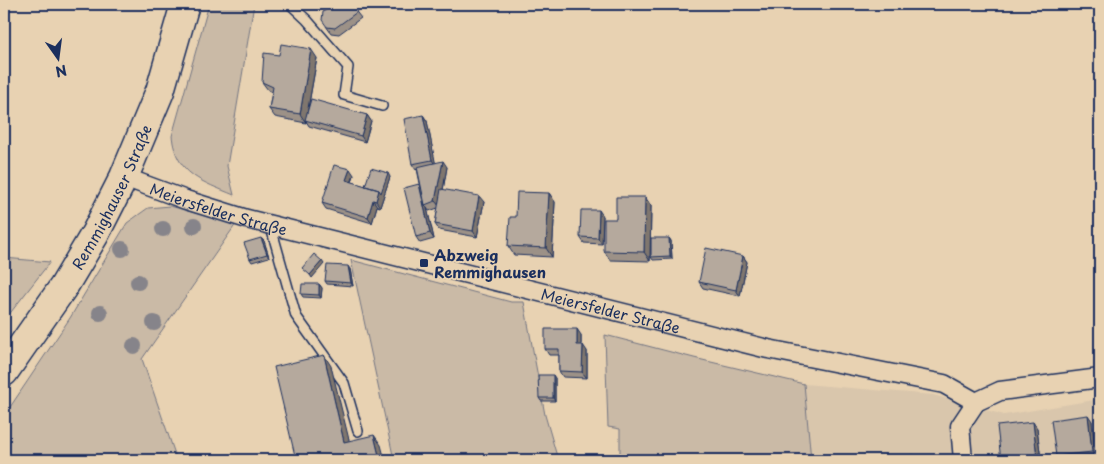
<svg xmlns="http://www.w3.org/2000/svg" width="1104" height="464" viewBox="0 0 1104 464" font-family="'Playpen Sans',sans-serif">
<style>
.built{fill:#d9c6ac}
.green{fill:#cabaa6;stroke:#727482}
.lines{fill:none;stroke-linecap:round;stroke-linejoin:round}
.lane-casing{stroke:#1b2f5e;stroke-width:12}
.street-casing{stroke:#1b2f5e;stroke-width:21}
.primary-casing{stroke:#1b2f5e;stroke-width:31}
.lane{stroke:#e8d2b2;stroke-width:9}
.street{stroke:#e8d2b2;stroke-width:18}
.primary{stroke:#e8d2b2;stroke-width:28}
.tree{fill:#86848a}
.wall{fill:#9c9187;stroke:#1b2f5e}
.shaded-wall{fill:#7f766e;stroke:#1b2f5e}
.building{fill:#b5a99d;stroke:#1b2f5e}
.poi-dot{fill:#1b2f5e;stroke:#e8d2b2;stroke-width:2}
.labels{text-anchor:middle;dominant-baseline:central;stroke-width:4;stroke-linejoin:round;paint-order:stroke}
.street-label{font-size:15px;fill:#1b2f5e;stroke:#e8d2b2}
.poi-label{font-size:15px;font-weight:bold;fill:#1b2f5e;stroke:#e8d2b2;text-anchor:start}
</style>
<rect width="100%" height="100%" fill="#e8d2b2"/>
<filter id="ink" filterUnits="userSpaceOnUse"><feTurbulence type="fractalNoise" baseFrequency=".02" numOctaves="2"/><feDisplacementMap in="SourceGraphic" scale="10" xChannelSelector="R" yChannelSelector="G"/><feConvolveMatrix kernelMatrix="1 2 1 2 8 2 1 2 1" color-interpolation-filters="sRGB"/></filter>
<g filter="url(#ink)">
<path class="built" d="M804,384L933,395L1004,415L1100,399V460H811Z"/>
<path class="green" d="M209,4H254L227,166L234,195C203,182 176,175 172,136Z
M170,206L236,224L142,359L177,460H4V416L70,318L127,223L148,208Z
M4,258L50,262L4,321Z
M351,260L511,302H524L545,415L558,460H394Z
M605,335L694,358L804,384L811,460H620V429L608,427Z"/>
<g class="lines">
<defs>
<path id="lane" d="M290,4L307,20L348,67L344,95L382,106
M270,224L296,316L344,383L358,431"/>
<g id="street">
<path id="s1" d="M124,177L186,200L247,219L768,349L944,384L976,402"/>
<path d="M976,402L1000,391L1100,378"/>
<path d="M963,460L960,426L976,402"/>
</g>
<g id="primary">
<path id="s2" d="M4,372L64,286L95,234L124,177L160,91L185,4"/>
</g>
</defs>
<use href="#lane" class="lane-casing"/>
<use href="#street" class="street-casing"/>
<use href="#primary" class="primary-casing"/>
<use href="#lane" class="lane"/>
<use href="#street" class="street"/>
<use href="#primary" class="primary"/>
</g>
<g class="tree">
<circle cx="194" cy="226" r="8"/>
<circle cx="163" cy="229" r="8"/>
<circle cx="122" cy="249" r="8"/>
<circle cx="138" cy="282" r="8"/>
<circle cx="100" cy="313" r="8"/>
<circle cx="154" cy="323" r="8"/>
<circle cx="134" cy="346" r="8"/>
</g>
<path class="wall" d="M350,4L361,18L339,34L331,33L326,26Z
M279,55L317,58L308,109L367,115L371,121L365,142L309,126L306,121V123L275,117L269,109L272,92L268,90L262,82Z
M423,115L427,121L435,163L447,167L443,190L484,202L477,237L439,230L435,224L438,208L429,211L427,208L434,239L420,243L416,237L421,188L417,169L416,170L412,164Z
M354,175L352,182L365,186L390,177L380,207L377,206L372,223L326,209L322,203Z
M549,193L555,202L552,257L514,255L508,246L516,217Z
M645,197L651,206L650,261L610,260L604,251L616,219Z
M603,216L602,244L584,243L580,237Z
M261,238L264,241L269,257L252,262L250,259Z
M669,238L671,241L672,259L653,260L651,257Z
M743,256L747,262L740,296L703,288L699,282Z
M350,269L353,286L327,284L325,281Z
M319,284L322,288L321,298L303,297L301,294Z
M581,335V345L587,351V378L563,377L559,371V355H549L545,349Z
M555,378V401H541L539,398Z
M1092,421L1096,458L1073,460H1059L1056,456Z
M1037,428L1041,460H1001Z"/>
<path class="shaded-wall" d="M311,49L317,58L306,120H305L306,123L300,114Z
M367,115L371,121L365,142L361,136Z
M423,115L427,121L436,166L432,160Z
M443,161L447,167L440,207L435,201Z
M350,169L354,175L350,186L346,180Z
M388,173L390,177L380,207L376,201L379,190Z
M419,184L423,190L425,205L427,208L434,239L430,233Z
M549,193L555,202L552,257L546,248Z
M479,196L484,202L477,237L473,231Z
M645,197L651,206L650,261L644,252Z
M373,200L377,206L372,223L368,217Z
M599,210L603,216L602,244L598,238Z
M261,238L264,241L269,257L267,254Z
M669,238L671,241L672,259L670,256Z
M743,256L747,262L740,296L736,290Z
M322,261L324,264L312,278L310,275Z
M348,266L350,269L353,286L351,283Z
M319,284L322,288L321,298L319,295Z
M577,329L581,335V351L577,345Z
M583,345L587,351V378L582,372Z
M324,355L331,366L352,452L344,442Z
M553,375L555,378V401L553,398Z
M1088,415L1092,421L1096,458L1092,452Z
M1033,422L1037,428L1041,460H1039L1037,458Z
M374,435L381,445L385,460H380Z"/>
<path class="building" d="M334,4H350L357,12L335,28L327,27L322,20L323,12Z
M281,44L311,49L300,114L269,109L273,87L262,82L264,53L279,55Z
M311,99L367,115L361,136L305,120Z
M423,115L432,160L412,164L404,119Z
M443,161L435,201L425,205L417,167Z
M334,165L350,169L346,180L379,190L376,201L373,200L368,217L322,203Z
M371,168L388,173L381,193L379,190L365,186Z
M419,184L430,233L416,237L404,188Z
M441,189L479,196L473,231L435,224Z
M517,192L549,193L546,248L508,246L510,217H516Z
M616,197H645L644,252L604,251V219H616Z
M581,210H599L598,238L580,237Z
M261,238L267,254L250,259L244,243Z
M651,238H669L670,256L651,257Z
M706,248L743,256L736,290L699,282Z
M314,254L322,261L310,275L302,268Z
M327,265L348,266L351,283L325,281Z
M302,284H319V295L301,294Z
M545,329H577V345H583L582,372L559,371V349H545Z
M324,355L344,442L374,435L380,460H296L274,367Z
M538,375H553V398H539Z
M1088,415L1092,452L1056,456L1051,420Z
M1033,422L1037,458L1017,460H1001L997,426Z
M914,455L915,460H868Z"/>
</g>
<rect class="poi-dot" x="419" y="258" width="10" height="10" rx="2.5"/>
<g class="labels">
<g class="street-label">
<text stroke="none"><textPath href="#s2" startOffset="206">Remmighauser Straße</textPath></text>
<text stroke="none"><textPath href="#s1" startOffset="100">Meiersfelder Straße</textPath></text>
<text stroke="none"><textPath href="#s1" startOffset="505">Meiersfelder Straße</textPath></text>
</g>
<g class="poi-label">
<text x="434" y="254">Abzweig<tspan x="434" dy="17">Remmighausen</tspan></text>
</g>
</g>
<rect width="1104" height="464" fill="none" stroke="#e8d2b2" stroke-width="20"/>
<rect x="10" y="10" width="1084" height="444" fill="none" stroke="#1b2f5e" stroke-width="2" filter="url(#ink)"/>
<g transform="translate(58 58) rotate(166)" stroke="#e8d2b2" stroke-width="4" paint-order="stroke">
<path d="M0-4L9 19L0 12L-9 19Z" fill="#1b2f5e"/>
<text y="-8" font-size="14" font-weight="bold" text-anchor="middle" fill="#1b2f5e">N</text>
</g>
</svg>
